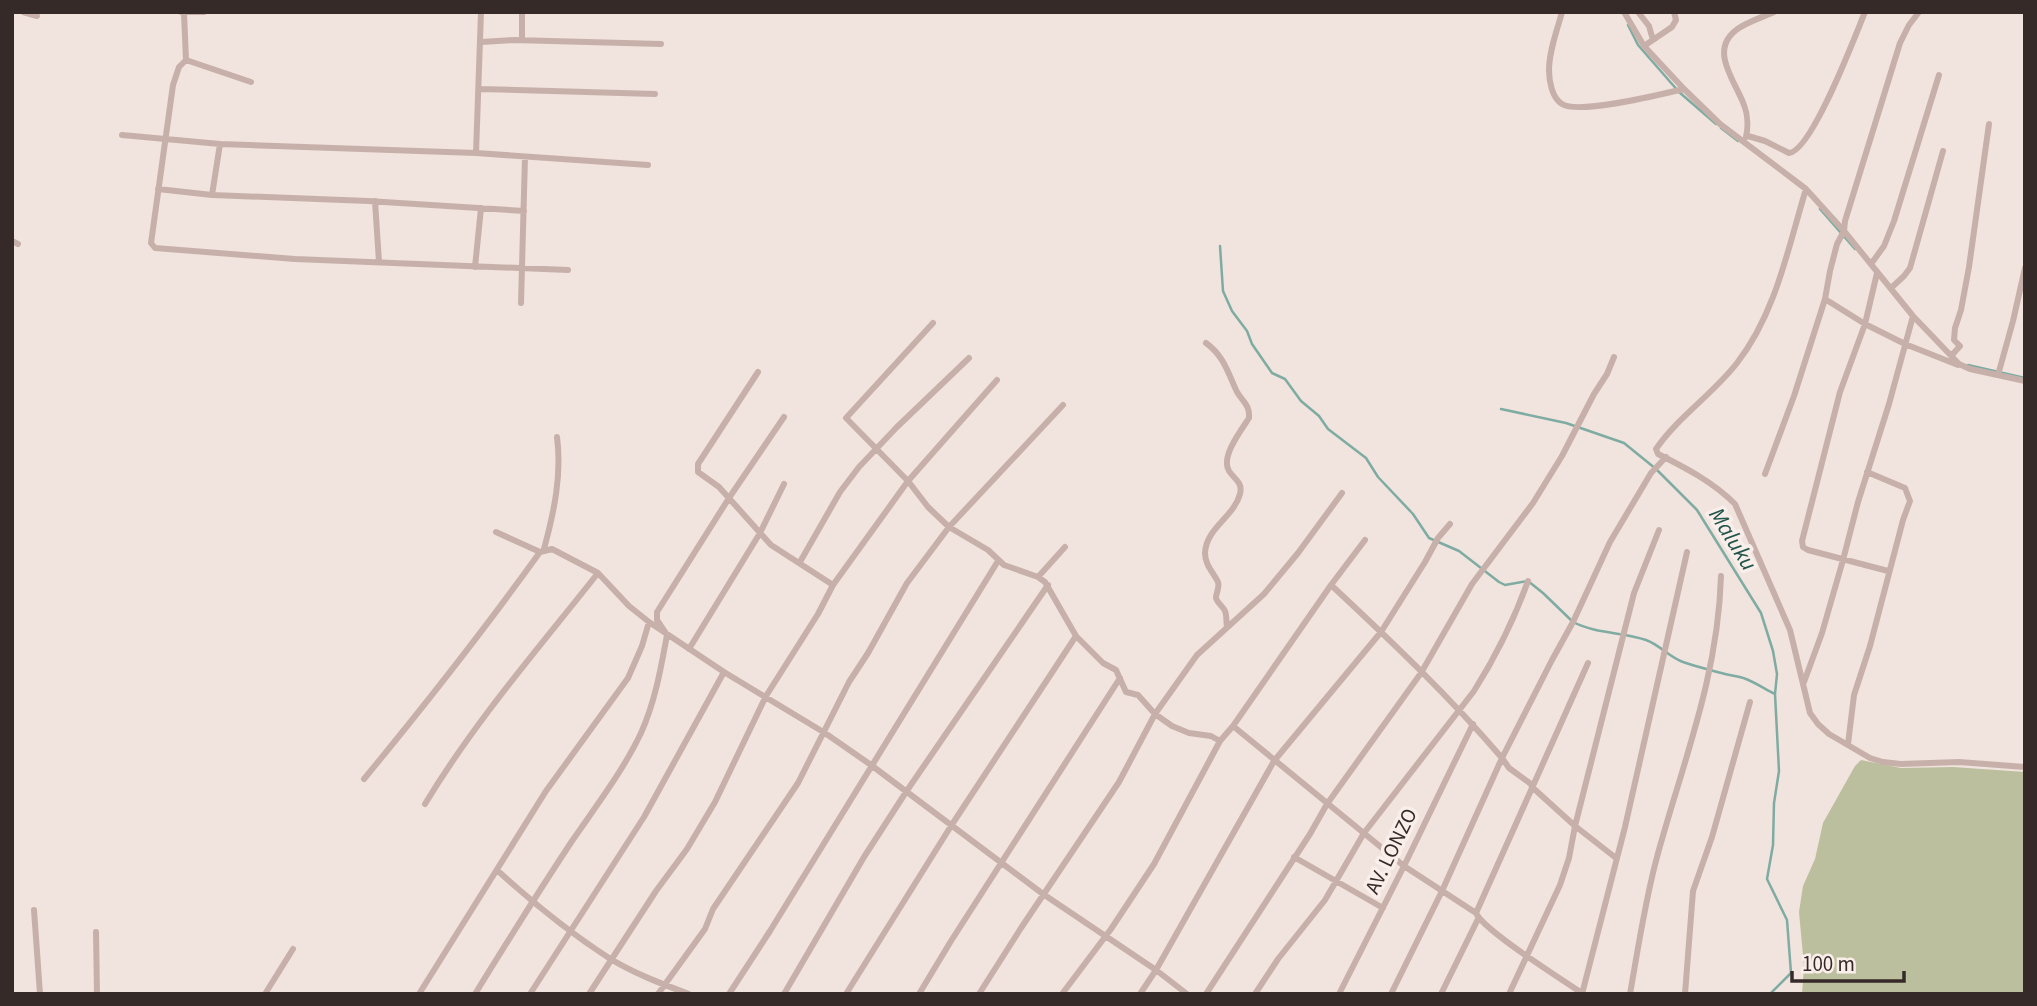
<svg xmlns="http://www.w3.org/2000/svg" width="2037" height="1006" viewBox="0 0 2037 1006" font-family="'Source Sans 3',sans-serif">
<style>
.green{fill:#bcbf9e}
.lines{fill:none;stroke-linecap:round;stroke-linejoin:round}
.stream{stroke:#7eaca3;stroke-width:2.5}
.street{stroke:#c8b0aa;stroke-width:6}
.labels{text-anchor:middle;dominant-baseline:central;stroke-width:7;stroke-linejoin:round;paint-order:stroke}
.street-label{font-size:21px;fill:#362a29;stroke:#f9eee9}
.water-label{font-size:23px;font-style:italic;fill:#21554c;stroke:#f9eee9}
</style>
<rect width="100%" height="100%" fill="#f1e3dd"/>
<path class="green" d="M1861,760L1901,768L1953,767L2025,772V994H1802L1804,966L1799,912L1803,886L1815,859L1823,823L1855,766Z"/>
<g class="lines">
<path class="stream" d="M1628,25L1638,45L1679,92L1716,124
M1721,128L1738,141
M1820,209L1855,249
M1220,246L1223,291L1232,311L1247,331L1252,344L1272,373L1285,379L1301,401L1319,416L1328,429L1366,458L1378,477L1413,514L1429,538L1459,551L1499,582L1505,585L1528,581L1543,593L1573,622C1596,634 1623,632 1646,640C1660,645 1669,657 1683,662C1697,667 1711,670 1725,674C1732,676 1739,676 1746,679C1756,683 1765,689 1775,694
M1968,365L2025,378
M1501,409L1566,423L1624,443L1656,469L1697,510L1761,613L1773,651L1777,674L1775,694L1779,771L1774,803L1773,845L1767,879L1787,920L1791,973L1770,994"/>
<path class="street" d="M23,12L37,16
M181,12H204
M1562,12C1557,31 1549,51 1549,70C1549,81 1552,98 1562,104C1579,115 1662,94 1684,89
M1624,12L1644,46L1684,89L1720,124L1806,189L1844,231L1913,316L1959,364L1970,369L2025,381
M1638,12L1649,26L1653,40
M184,13L186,60L179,67L173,85L151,243L155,248L295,259L568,270
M522,40V12
M481,42L514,40L661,44
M1644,46L1672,27L1676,20L1674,12
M186,60L251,82
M480,89L655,94
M122,135L220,144L476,153L648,165
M1748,136L1765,141L1789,153C1812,151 1855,36 1865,12
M1746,137C1748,128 1748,115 1744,105C1735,80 1707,49 1739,28C1750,21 1763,17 1774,12
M476,153L481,12
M158,189L212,195L368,201L524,211
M1806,189C1788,248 1776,313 1737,363C1713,394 1678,417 1656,449L1658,454C1686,468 1713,482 1735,504L1790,630L1810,713L1818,724L1829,734L1870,758L1883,762L1901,764L1959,762L2025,767
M212,195L220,144
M375,201L379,262
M12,241L18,244
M1871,264L1884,246L1894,221L1939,75
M475,267L481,208
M1877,273L1865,324L1840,392L1802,541L1803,547L1808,550L1888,571
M1891,288L1904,276L1910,268L1943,151
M1825,299L1865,324L1905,344L1958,365
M521,303L525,157
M933,323L846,418L908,481L928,507L949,527L988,550L1004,565L1038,577L1045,582L1076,636L1103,663L1116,670L1126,692L1138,695L1155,714L1172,726L1189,733L1211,736L1220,741
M1206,343C1224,356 1228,373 1237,392C1243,402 1250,405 1249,418C1242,429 1220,457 1229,471C1234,479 1243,482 1240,494C1234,517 1206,528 1205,553C1205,565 1213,572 1218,582C1220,588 1216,592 1216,598C1217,603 1223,606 1225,611C1227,616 1226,622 1227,627
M1952,355L1960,346L1954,340L1955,328L1961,310L1969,267L1989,124
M758,372L698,464V472L719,487L771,545L833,585
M1998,375L2013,321L2025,268
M1765,474L1794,396L1825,299L1830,271L1837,244L1844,231L1845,221L1900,43L1909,25L1919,12
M496,532L540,552L552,549L598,573L629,606L649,622L724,672L825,733L871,765L1043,894L1156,970L1187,994
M544,549C554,512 562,475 557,437
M800,562L840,492L859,467L897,427L969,358
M1038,577L1065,547
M1331,585C1390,640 1449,696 1502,758L1509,768L1531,784L1532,787L1575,826L1616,858
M689,649L760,533L784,484
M1804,682L1822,633L1843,560L1858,502L1889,404L1913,316
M1233,726L1404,866L1476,913C1483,930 1563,980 1583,994
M1848,744L1854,695L1870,646L1903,520L1910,501L1905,488L1867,472
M364,779C425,705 484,630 540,552
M425,804C475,721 538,649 598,573
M1294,857L1383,908
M497,870C532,902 569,932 609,958C633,973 662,984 689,994
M34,910L40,994
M1476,913L1588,663
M96,932L97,994
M265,994L293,949
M419,994L546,791L628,678L642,646L649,622
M475,994C507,942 539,891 572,841C596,806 623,771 641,733C655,702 661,668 667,635L657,620V612L729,498L784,417
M530,994L644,817L724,672
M589,994L656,891L687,849L715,802L766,696L818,614L833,585L908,481L997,380
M658,994L705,929L713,909L798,783L849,682L868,653L907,583L949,527L1063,405
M729,994L770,931L998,561
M784,994L864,857L906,792L1048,585
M846,994L951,826L1076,636
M919,994L951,941L1120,678
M979,994L1021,928L1119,782L1155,714L1197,655L1264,594L1298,553L1342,493
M1062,994L1111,929L1154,864L1220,741L1233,726L1331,585L1365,540
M1140,994L1156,970L1274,761L1381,632L1425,562L1438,538L1450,524
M1206,994L1310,834L1327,804L1421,673L1472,584L1533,503L1562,456L1594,394L1607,374L1614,357
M1255,994L1278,959L1325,900L1364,833L1474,691C1496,656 1514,620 1528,581
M1339,994L1404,866L1473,724
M1391,994L1442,891L1502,758L1552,660L1573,622L1610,542L1651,473L1666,457
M1441,994L1478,919
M1509,994L1560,885L1569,858L1575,826L1634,593L1659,530
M1582,994L1625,827L1687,552
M1630,994C1638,949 1645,901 1657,857C1683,762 1718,677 1721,576
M1685,994L1693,891L1712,837L1750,702"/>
</g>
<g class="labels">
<g class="street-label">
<text transform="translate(1391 851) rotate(-64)">AV. LONZO</text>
</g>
<g class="water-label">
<text transform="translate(1733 539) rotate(58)">Maluku</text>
</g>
</g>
<rect width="2037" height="1006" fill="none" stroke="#362a29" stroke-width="28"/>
<path d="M1792 971v10h112v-10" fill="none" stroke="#362a29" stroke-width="3.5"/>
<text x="1802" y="971" font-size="21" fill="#362a29" stroke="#f9eee9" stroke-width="5" paint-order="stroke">100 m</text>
</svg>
